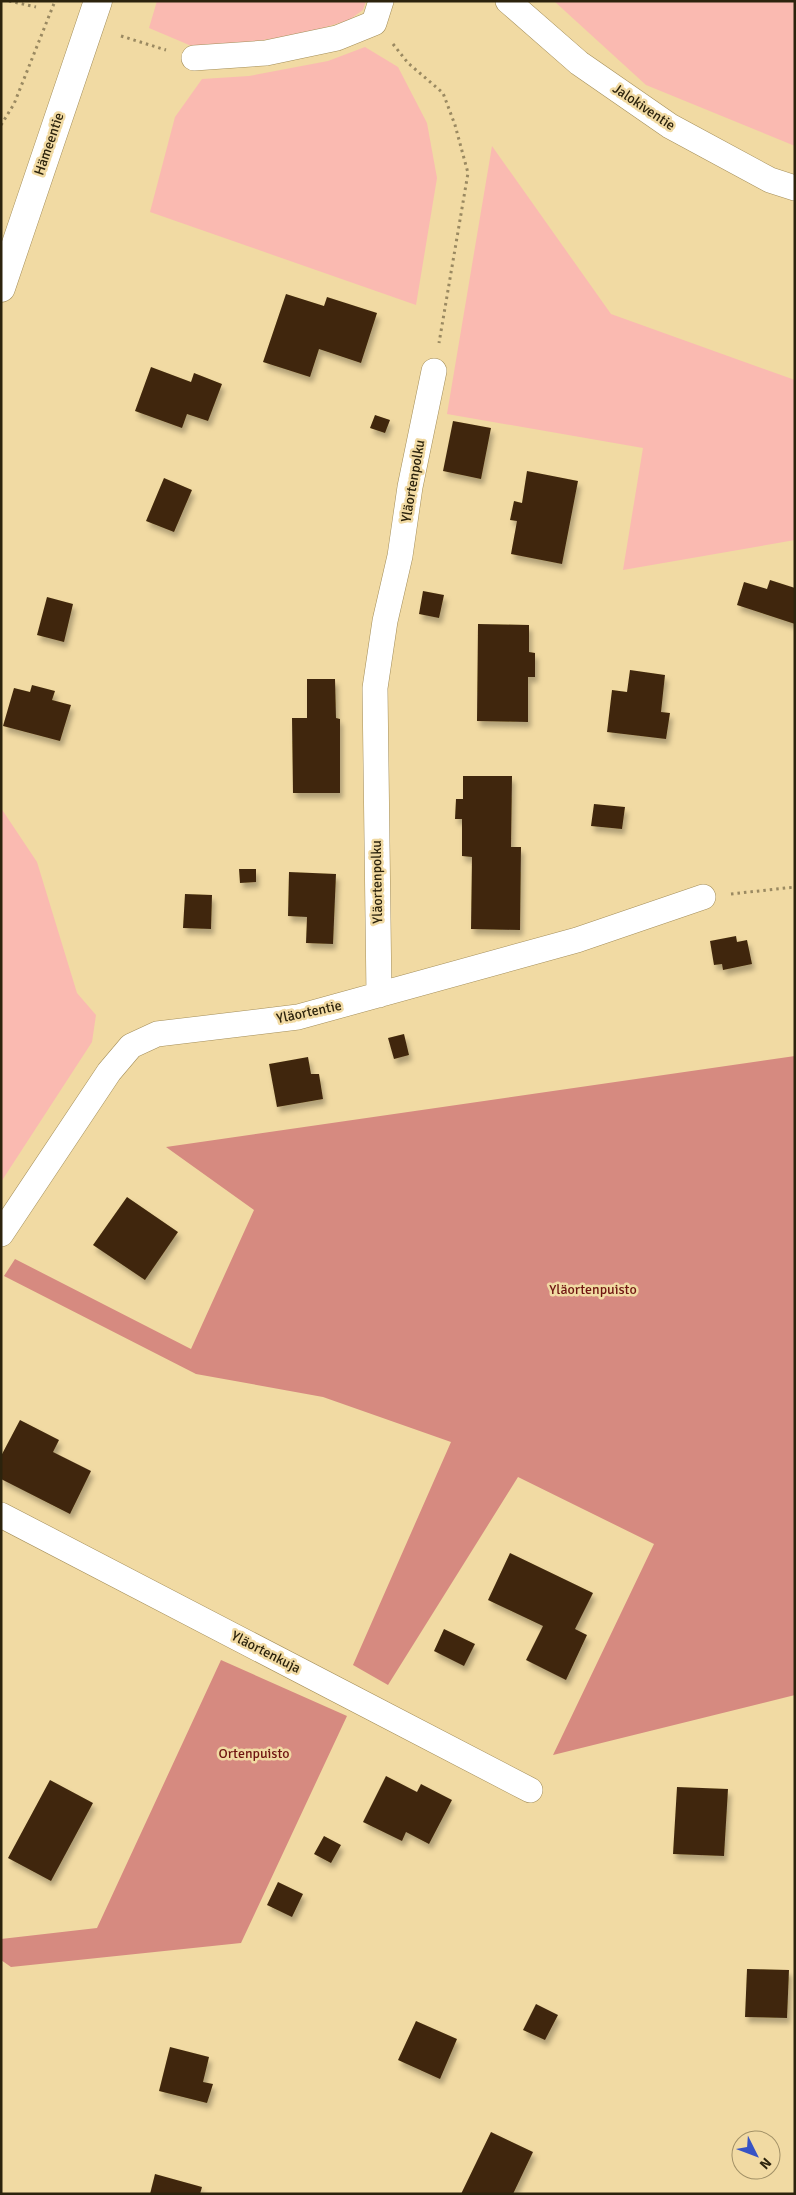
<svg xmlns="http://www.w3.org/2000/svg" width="796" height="2195" viewBox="0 0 796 2195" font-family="Signika,sans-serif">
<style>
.green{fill:#fabab1}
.forest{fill:#d68a80}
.building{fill:#41280a;filter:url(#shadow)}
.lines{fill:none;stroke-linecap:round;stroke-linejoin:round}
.street-casing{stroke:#a48e59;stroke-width:26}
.highway-casing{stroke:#a48e59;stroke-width:29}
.path{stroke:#9a8961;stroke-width:3;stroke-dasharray:2.5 4;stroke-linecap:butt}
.street{stroke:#fff;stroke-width:25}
.highway{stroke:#fff;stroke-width:28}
.labels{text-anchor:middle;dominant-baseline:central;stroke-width:5;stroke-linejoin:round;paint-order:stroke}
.street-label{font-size:14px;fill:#2c230d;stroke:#f1daa3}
.park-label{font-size:14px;fill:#6f1511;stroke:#f1daa3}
</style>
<defs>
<filter id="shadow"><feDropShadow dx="3" dy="5.5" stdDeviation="2.5" flood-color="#0004"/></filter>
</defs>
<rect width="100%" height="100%" fill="#f1daa3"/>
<path class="green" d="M157,1H366L363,10L349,20L306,33L201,50L149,28Z
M554,1H795V146L646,85Z
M365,47L398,67L427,123L437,178L416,305L150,212L175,117L202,79L249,76L328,61Z
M492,146L611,314L795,380V540L623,570L643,448L447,414Z
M1,808L37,862L77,993L96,1015L92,1042L1,1182Z"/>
<path class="forest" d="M795,1056V1695L553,1755L654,1544L518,1477L388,1685L353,1665L451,1442L323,1397L196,1374L4,1276L15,1259L191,1349L254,1210L166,1147Z
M221,1660L347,1716L241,1943L11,1967L1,1960V1939L97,1928Z"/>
<path class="building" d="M286,294L324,306L327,297L377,313L361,363L319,349L310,377L263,362Z
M151,367L191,382L194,373L222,384L208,421L187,414L182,428L135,411Z
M375,415L390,420L385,433L370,428Z
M453,421L491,428L481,479L443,471Z
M527,471L578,481L562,564L511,554L517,521L510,520L514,501L522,503Z
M164,478L192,490L174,532L146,521Z
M770,580L795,588V624L737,605L744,582L767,589Z
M423,591L444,595L439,618L419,614Z
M47,597L73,604L64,642L37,635Z
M478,624L529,625V652L535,653V677H528V722L477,721Z
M630,670L665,675L661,712L670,713L666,739L607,732L612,690L627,692Z
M307,679H335L336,718L340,719V793H293L292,718H307Z
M32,685L55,691L52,700L71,705L60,741L3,726L14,688L30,692Z
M463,776H512L511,847H521L520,930L471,929L472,857L462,856V819H455L456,799H463Z
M594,804L625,807L622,829L591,826Z
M239,869H256V882L240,883Z
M289,872L336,874L333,944L306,943L307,917L288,916Z
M185,894L212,895L211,929L183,928Z
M736,936L737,942L747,940L752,964L723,970L722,964L714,965L710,941Z
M404,1034L409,1055L394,1059L388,1038Z
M308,1057L311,1074H319L323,1099L277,1107L269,1064Z
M127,1197L178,1232L145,1280L93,1245Z
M20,1420L59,1440L53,1452L91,1471L70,1514L1,1479V1456Z
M510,1553L593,1593L575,1629L587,1635L566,1680L526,1660L543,1626L488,1600Z
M444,1629L475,1644L464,1666L434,1651Z
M386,1776L417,1792L421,1784L452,1800L429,1844L406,1832L402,1841L363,1822Z
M50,1780L93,1803L51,1881L8,1858Z
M677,1787L728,1789L724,1856L673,1854Z
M324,1836L341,1845L331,1863L314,1854Z
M278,1882L303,1894L292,1917L267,1905Z
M747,1969L789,1970L787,2018L745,2017Z
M536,2004L558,2015L545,2040L523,2030Z
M416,2021L457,2039L440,2079L398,2060Z
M170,2047L209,2057L203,2082L213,2084L207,2103L159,2091Z
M491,2132L533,2152L513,2194H461Z
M155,2174L202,2187L200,2194H150Z"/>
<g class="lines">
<defs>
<path id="street" d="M508,1L579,63L670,126L770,180L795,188
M194,58L266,53L337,38L374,23L381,1
M379,995L375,688L385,621L400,556L410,487L434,371
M1,1234L109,1072L131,1046L157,1034L298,1017L577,940L703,897
M1,1515L530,1790"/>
<path id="highway" d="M1,288L98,1"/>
</defs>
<use href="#street" class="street-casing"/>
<use href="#highway" class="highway-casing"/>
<path class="path" d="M9,1L36,7
M121,36L166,50
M393,44L408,63L443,93L455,125L468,173L439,343
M1,125L14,104L55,1
M731,894L795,887"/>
<use href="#street" class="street"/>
<use href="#highway" class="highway"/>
</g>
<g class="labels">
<g class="street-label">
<text transform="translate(644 107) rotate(34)">Jalokiventie</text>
<text transform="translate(49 144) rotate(-71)">Hämeentie</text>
<text transform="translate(413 481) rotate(-80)">Yläortenpolku</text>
<text transform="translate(377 882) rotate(-91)">Yläortenpolku</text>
<text transform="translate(309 1012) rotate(-12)">Yläortentie</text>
<text transform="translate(266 1652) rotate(27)">Yläortenkuja</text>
</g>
<g class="park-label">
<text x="593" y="1289">Yläortenpuisto</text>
<text x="254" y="1753">Ortenpuisto</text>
</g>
</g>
<rect width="796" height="2195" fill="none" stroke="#2c230d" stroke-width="5"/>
<g transform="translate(756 2155) rotate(132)"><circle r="24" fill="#f1daa3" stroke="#a29167"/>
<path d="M0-4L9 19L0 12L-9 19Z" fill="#3753c5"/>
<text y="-8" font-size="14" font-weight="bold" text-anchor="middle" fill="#2c230d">N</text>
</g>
</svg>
